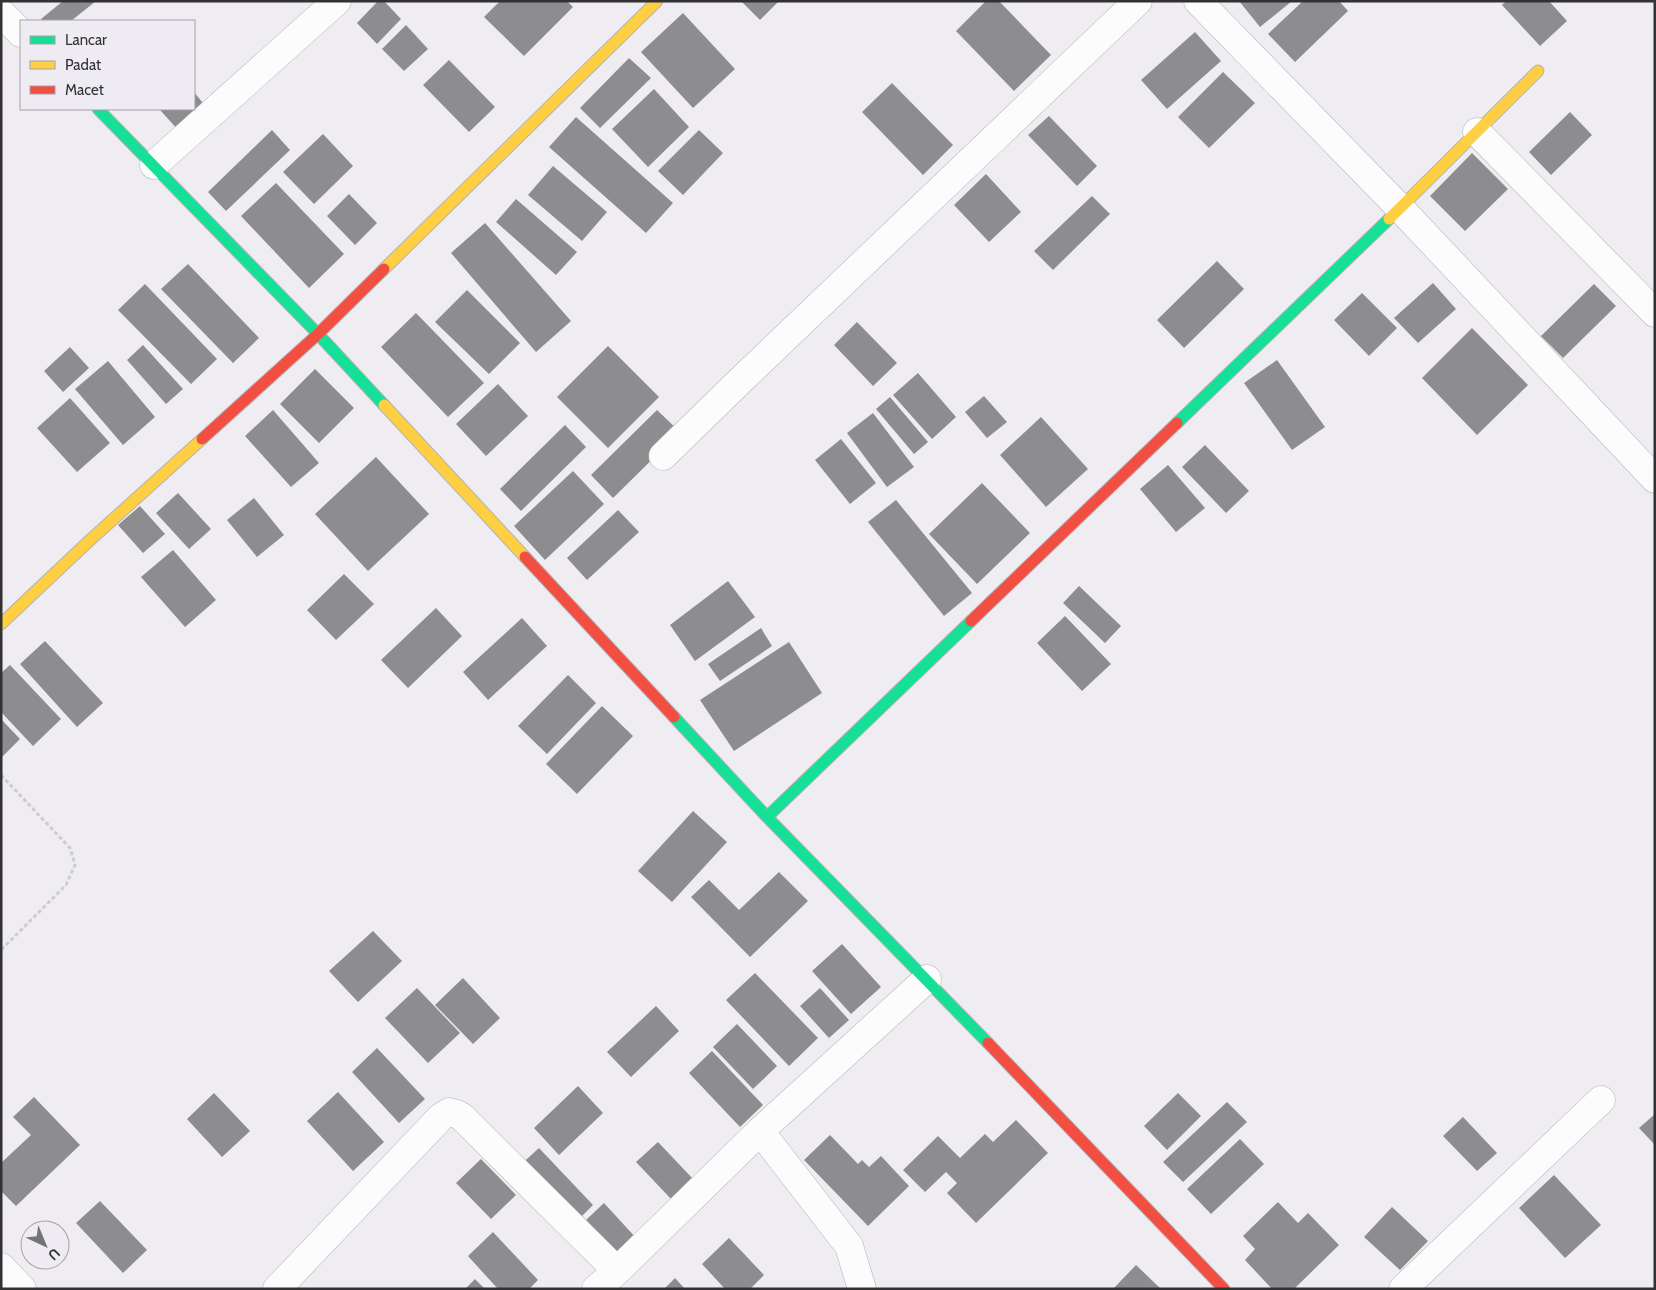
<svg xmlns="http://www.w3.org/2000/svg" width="1656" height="1290" viewBox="0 0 1656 1290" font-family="Cabin,sans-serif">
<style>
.building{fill:#8d8c8f}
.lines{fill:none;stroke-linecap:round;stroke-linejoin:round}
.street-casing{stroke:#b4b3b6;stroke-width:29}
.fast-casing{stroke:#b4b3b6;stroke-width:13}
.slow-casing{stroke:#b4b3b6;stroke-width:13}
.jam-casing{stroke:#b4b3b6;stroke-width:13}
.path{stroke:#cdcdcd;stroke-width:3;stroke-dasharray:4 2.5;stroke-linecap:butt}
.street{stroke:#fdfcfd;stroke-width:28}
.fast{stroke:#16e098;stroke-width:11}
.slow{stroke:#ffcf43;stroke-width:11}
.jam{stroke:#f24e42;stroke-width:11}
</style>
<rect width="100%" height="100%" fill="#efedf1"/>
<path class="building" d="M63,1H96L71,21H43L41,19Z
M378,1H384L401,19L377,44L357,23Z
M500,1H567L573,7L524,56L484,17Z
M741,1H779L760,20Z
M986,1H999L1051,55L1014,91L956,31Z
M1239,1H1292L1260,27Z
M1303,1H1339L1348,11L1295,62L1268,34Z
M1506,1H1549L1567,21L1540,46L1502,5Z
M683,13L735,69L693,108L641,52Z
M406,25L428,49L404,71L382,49Z
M1195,32L1221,61L1167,109L1141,80Z
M629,58L651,78L600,128L580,108Z
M449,60L495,107L469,132L423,85Z
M1223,72L1255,103L1209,148L1178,117Z
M892,83L953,145L923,175L862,112Z
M654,89L689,127L648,167L612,129Z
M194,92L207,108L180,132L160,110L162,109H194Z
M1570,112L1592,135L1551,175L1529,152Z
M1049,116L1097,166L1077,186L1028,135Z
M576,117L673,203L646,233L549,147Z
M272,130L290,150L226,211L208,192Z
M699,130L723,153L683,195L658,171Z
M323,134L353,166L314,204L283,172Z
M1472,153L1508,189L1465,231L1430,196Z
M553,166L607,212L582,241L528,195Z
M986,174L1021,212L989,242L954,205Z
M276,183L344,254L309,288L241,216Z
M349,194L377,223L355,245L327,216Z
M1092,196L1110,214L1053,270L1034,251Z
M516,199L577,252L556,275L496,222Z
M485,223L571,321L536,352L451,253Z
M1217,261L1244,289L1184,348L1157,320Z
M188,264L259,338L233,363L161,289Z
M1433,283L1456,309L1418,343L1394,318Z
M145,284L217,359L191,384L118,310Z
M1594,284L1616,306L1563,358L1541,336Z
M467,290L520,343L489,374L435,322Z
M1362,293L1397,328L1369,356L1334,320Z
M416,313L484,383L448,417L381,347Z
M857,322L897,363L873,386L834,345Z
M1472,328L1528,385L1477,435L1422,378Z
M143,345L183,389L166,404L127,360Z
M608,346L659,397L608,448L557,397Z
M70,347L89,368L63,392L44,371Z
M1277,360L1325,427L1292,450L1244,383Z
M108,361L155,417L123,445L75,389Z
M315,369L354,408L319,443L280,404Z
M918,373L956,417L932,439L893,395Z
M498,384L528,416L486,456L456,424Z
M984,396L1007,422L987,438L965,412Z
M890,397L928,442L914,454L876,409Z
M70,398L110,443L77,472L37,428Z
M273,410L319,463L291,487L245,436Z
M657,410L680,432L613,498L591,475Z
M873,413L914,467L887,487L847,433Z
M1041,417L1088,469L1046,507L1000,455Z
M565,425L586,447L521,511L500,489Z
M841,439L876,483L850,504L815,460Z
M1205,445L1249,491L1226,513L1182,467Z
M376,457L429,514L368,571L315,514Z
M1168,465L1205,508L1176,532L1140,489Z
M573,471L604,504L545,560L514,526Z
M982,483L1030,533L977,584L929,534Z
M178,493L211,529L189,549L156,513Z
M254,498L284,535L257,557L227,520Z
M896,500L972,593L944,616L868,522Z
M140,506L165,534L143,553L118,525Z
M618,510L639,532L587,580L567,558Z
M173,550L216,600L185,627L141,577Z
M344,574L374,604L336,640L307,610Z
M728,581L755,617L695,661L670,625Z
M1079,586L1121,626L1105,643L1063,603Z
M436,608L462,636L408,688L381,660Z
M1065,616L1111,664L1082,691L1037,643Z
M522,618L547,646L488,700L463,672Z
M761,628L772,646L720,681L708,664Z
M45,641L103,703L77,727L20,664Z
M789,642L822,693L734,751L700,700Z
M10,665L61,719L33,746L1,712V673Z
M568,675L596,703L547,754L518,726Z
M602,706L633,736L577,794L546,764Z
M1,719L20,739L1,758Z
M693,811L727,842L672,902L638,871Z
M779,872L808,901L750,957L691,897L709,880L739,910Z
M373,931L402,961L358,1002L329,971Z
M842,944L881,987L851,1014L812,971Z
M755,973L818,1038L789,1066L726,1000Z
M463,978L500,1018L473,1044L435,1005Z
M417,988L460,1033L428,1063L385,1018Z
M820,988L849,1020L829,1038L800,1006Z
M656,1006L679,1031L631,1077L607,1052Z
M737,1024L777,1066L753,1089L713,1047Z
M377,1048L425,1099L399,1123L352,1072Z
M712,1051L763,1105L740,1127L689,1073Z
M578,1086L603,1113L559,1155L534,1128Z
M338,1092L384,1142L353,1171L307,1121Z
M214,1093L250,1131L222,1157L187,1119Z
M1178,1093L1201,1116L1167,1150L1144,1126Z
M34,1097L80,1145L16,1206L1,1191V1163L31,1135L13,1117Z
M1227,1102L1247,1122L1183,1182L1163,1162Z
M1655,1114V1145L1639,1128Z
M1463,1117L1497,1153L1477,1171L1443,1136Z
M1016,1120L1048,1153L976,1223L947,1193L957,1183L946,1172L925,1192L903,1170L938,1136L960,1158L985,1134L993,1142Z
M830,1135L858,1164L862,1160L869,1167L881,1156L909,1186L868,1226L804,1160Z
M1240,1139L1264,1164L1211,1214L1187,1189Z
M658,1142L694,1180L672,1200L636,1162Z
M539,1148L593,1205L572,1226L517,1168Z
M481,1159L516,1195L491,1219L456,1183Z
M1554,1175L1601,1225L1565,1258L1519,1208Z
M100,1201L147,1250L123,1273L76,1223Z
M1278,1202L1298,1223L1308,1213L1339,1245L1294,1289H1272L1245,1260L1255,1249L1243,1236Z
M604,1203L637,1239L619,1256L586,1220Z
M1392,1207L1428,1241L1400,1270L1364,1237Z
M493,1232L538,1280L529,1289H498L468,1256Z
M729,1238L764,1275L750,1289H725L702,1264Z
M1136,1265L1161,1289H1113Z
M675,1278L685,1289H664Z
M475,1279L485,1289H465Z"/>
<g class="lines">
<defs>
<path id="street" d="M1198,1L1400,208L1655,479
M1,13L21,33
M1477,132L1655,313
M154,165L337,1
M663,456L742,379L1138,1
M760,1131L849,1246L862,1289
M1,1267L22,1289
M277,1289L441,1117L449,1112L457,1114L462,1117L617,1271
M596,1289L617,1271L760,1131L927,979
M1403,1289L1601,1100"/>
<path id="fast" d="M98,109L318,334L384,405
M1177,423L1389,219
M674,717L767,817L988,1043
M767,817L971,621"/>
<path id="slow" d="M1389,219L1538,71
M384,269L657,1
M384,405L525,557
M1,624L89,541L202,439"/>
<path id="jam" d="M202,439L318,334L384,269
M525,557L674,717
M971,621L1177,423
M988,1043L1224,1289"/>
</defs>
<use href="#street" class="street-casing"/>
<use href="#fast" class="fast-casing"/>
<use href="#slow" class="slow-casing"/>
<use href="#jam" class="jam-casing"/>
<path class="path" d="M1,775L70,848L75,865L66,885L1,950"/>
<use href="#street" class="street"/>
<use href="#fast" class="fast"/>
<use href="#slow" class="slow"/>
<use href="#jam" class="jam"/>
</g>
<rect width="1656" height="1290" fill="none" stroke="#323133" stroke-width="5"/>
<rect x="20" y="20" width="175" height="90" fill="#eeecf2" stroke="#a3a1a6"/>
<rect x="30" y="36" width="25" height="8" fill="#16e098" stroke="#a3a1a6"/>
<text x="65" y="45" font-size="15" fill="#323133">Lancar</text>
<rect x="30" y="61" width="25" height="8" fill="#ffcf43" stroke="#a3a1a6"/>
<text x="65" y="70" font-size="15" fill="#323133">Padat</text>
<rect x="30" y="86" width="25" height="8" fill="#f24e42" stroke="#a3a1a6"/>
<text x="65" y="95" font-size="15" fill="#323133">Macet</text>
<g transform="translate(45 1245) rotate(136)"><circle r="24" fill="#eeecf2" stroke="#a3a1a6"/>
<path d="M0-4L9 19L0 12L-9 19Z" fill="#747376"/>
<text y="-8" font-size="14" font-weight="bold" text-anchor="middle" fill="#323133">U</text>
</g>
</svg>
